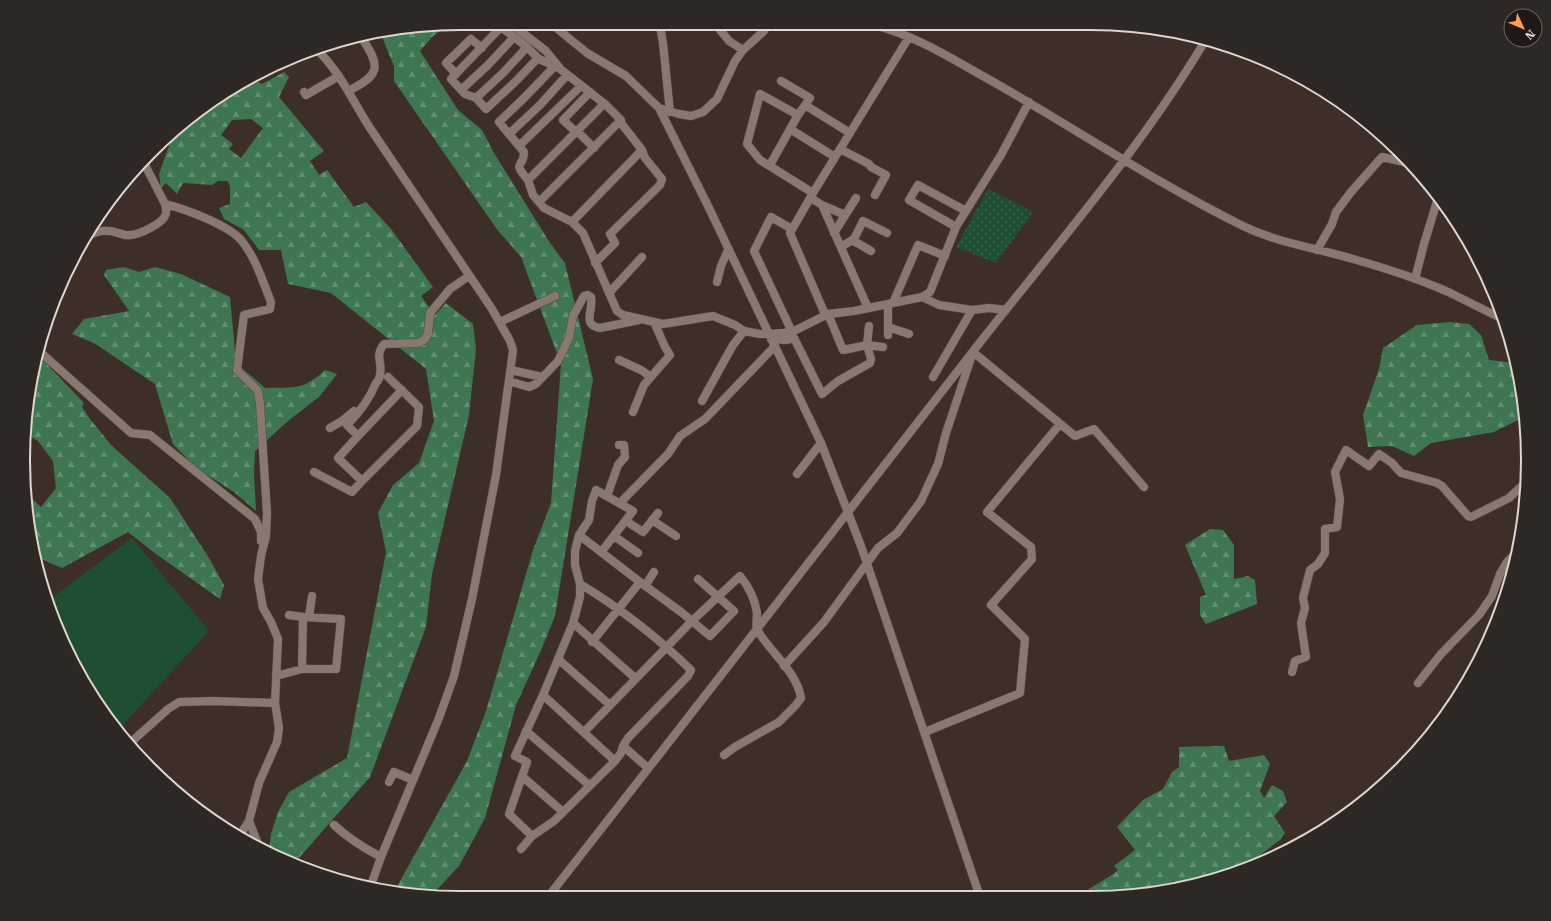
<svg xmlns="http://www.w3.org/2000/svg" width="1551" height="921" viewBox="0 0 1551 921" font-family="'Roboto Serif',serif">
<style>
.grass{fill:url(#grass-dots)}
.forest{fill:url(#forest-firs);fill-rule:evenodd}
.pitch{fill:#1e4f31}
.lines{fill:none;stroke-linecap:round;stroke-linejoin:round}
.river{stroke:#052224;stroke-width:11}
.minor-casing{stroke:#584c46;stroke-width:9}
.minor{stroke:#897870;stroke-width:8}
.rim{fill:none;stroke:#dfd5d1;stroke-width:2}
</style>
<defs>
<pattern id="grass-dots" width="8" height="8" patternUnits="userSpaceOnUse"><rect width="8" height="8" fill="#1e4f31"/><path d="M2 2h.1M6 6h.1" fill="none" stroke="#3e674e" stroke-width="1.8" stroke-linecap="round"/></pattern>
<pattern id="forest-firs" width="22" height="20" patternUnits="userSpaceOnUse"><rect width="22" height="20" fill="#3d7651"/><path d="M5 1l3.5 6h-7zM16 11l3.5 6h-7z" fill="#628f71"/></pattern>
</defs>
<rect width="100%" height="100%" fill="#3d2f28"/>
<path class="grass" d="M988,189L1033,212L996,263L956,247Z"/>
<path class="forest" d="M403,27H445L432,37L420,51L458,110L482,130L494,153L550,243L565,263L593,379L555,616L542,648L516,705L485,818L459,866L430,897L395,890L467,761L486,711L533,550L551,503L561,364L521,257L496,228L394,81V66L380,32Z
M284,72L289,77L279,97L324,151L310,161L319,175L327,170L354,207L366,202L391,229L433,287L421,296L435,315L446,303L473,324L476,349L469,415L432,574L426,627L370,777L298,859L297,864L269,850L271,834L278,812L289,792L347,758L386,552L378,513L393,485L419,463L434,421L426,369L331,293L288,284L281,250H259L244,230L224,219L219,208L230,204V187L228,181H218L212,185L183,183L177,194L166,183L161,188L159,174L171,140L168,139L194,113L251,78L262,84ZM251,119L263,128L241,158L229,149L233,144L221,135L232,120Z
M124,267L139,272L155,267L181,274L230,297L236,363L265,388C293,387 303,391 325,370L337,374L320,396L288,421L255,451L254,474L256,511L234,492L195,467L173,444L155,384L94,343L72,334L84,319L129,311L104,275L106,270Z
M1450,322L1469,324L1481,335L1489,360L1516,363C1521,380 1526,402 1520,419L1494,432L1431,443L1414,456L1392,446L1368,447L1363,415L1379,369L1383,348L1417,325Z
M37,359L45,362L84,403L82,407L90,419L112,446L170,498L209,558L224,585L220,599L156,554L128,532L62,568L34,556L31,546L26,493L41,507L56,488L53,461L38,441L25,433L27,403Z
M1210,529L1223,530L1234,545V579L1248,576L1255,580L1257,604L1206,624L1200,615V597L1206,595L1185,545Z
M1224,746L1229,761L1264,755L1270,764L1260,791L1264,798L1272,785L1283,791L1287,802L1274,816L1285,833L1281,839L1247,865L1204,883L1178,887L1173,881L1163,890L1119,897H1080L1089,889L1115,873L1118,870L1114,866L1135,850L1117,827L1143,800L1163,789L1172,772L1179,767V747Z"/>
<path class="pitch" d="M132,538L209,631L117,731L82,679L46,602Z"/>
<g class="lines">
<path class="river" d="M113,195L117,190"/>
<defs>
<path id="minor" d="M874,25C918,36 957,62 997,84C1079,131 1158,184 1243,226C1278,243 1316,248 1353,259C1385,268 1416,278 1446,291C1465,300 1484,310 1503,319
M514,26L546,51L559,67
M554,26L587,53L626,76L659,108L679,114L691,116L703,112L717,99L735,61L743,50L764,31L767,25
M660,26L663,43L670,112
M717,26L729,41L743,50
M315,48C340,71 352,100 370,128C411,188 451,249 492,309L510,341L513,350L512,358L496,475L472,599L454,676L439,718L381,857L371,885
M538,58L515,82L486,109L476,98L465,94L451,79L501,27L527,47L539,59L559,68L606,105L621,120V123L642,150L645,158L662,179L660,185L610,234L615,243L595,263
M554,67L524,98L499,122L524,152C524,169 511,160 528,180L604,104
M456,74L446,63L471,39L482,48
M781,81L810,98L798,115L760,94L747,144L760,160L813,193
M461,90L488,65L514,37
M348,91C381,75 381,66 361,37
M304,92L306,95L339,76
M476,98L503,73L527,47
M805,105L850,133
M659,108L710,210L821,443L861,546L980,897
M790,129L835,157
M577,131L594,148
M576,132L563,120L590,92
M509,134L540,105L567,75
M519,146L581,86
M840,149L869,164L871,167L886,175L875,195
M770,165L798,115
M528,180L533,195L544,208L572,222L583,233L617,311L623,315L663,324L713,316L735,325L744,331L760,334H769L792,332L828,314L854,311L922,297L930,292L956,227L1001,155L1029,102
M811,198L822,205L868,308
M539,202L621,120
M165,204C185,209 229,225 242,241C256,259 263,282 271,302L270,309L244,315L237,370L258,391L260,404L267,513L266,536L261,556L258,579L263,608L271,622L278,639L275,703L279,728L277,742L259,783L249,821L240,835
M822,205L845,215
M572,222L642,150
M956,227L909,200L918,185L966,211
M834,233L856,198
M86,237C97,230 107,229 118,233C122,234 126,236 130,235C139,235 161,224 165,216C167,213 166,208 165,204L144,163
M852,240L871,251
M841,247L854,239L863,221L887,233
M1317,250L1332,224L1336,212L1351,192L1382,157L1409,163
M1415,279L1424,244L1438,198
M717,282L721,266L728,250
M609,293L642,257
M922,297L939,305L972,310L989,308L1006,310
M893,303L918,245L945,256
M888,304V335
M500,322L555,296
M888,327L909,334
M792,332L754,251L771,217L792,229
M771,339L787,340L794,338L822,394L838,381L870,363L871,359L867,345L869,326
M883,347L867,345L843,350L828,314L824,312L790,233L813,193L909,37
M39,351L131,433L150,435L255,519L261,532V541
M619,360L641,370L651,377
M511,370L542,377
M388,377L419,407L417,426L362,481L338,458L358,436L347,425C360,412 369,400 376,383C378,381 380,377 380,374C383,362 374,357 384,344L418,343L424,340L428,334L430,313L450,289L469,276
M933,377L972,310
M509,381L529,387L536,384L558,361L569,338L573,316L584,296L588,295L591,297C594,310 581,325 600,328L639,320
M702,401L733,345L744,331
M633,412L644,385L670,355L665,347L654,322
M330,428L342,421L354,411
M358,436L402,390
M314,472L352,492L362,481
M797,474L821,443
M607,496L618,465L625,457L624,445H619
M620,503L668,454L680,436L705,419L775,346
M652,520L676,536
M626,521L643,532L658,513
M579,535L640,582L681,612L710,636L734,611L698,579
M614,536L638,553
M580,584C620,608 658,638 691,670L688,676L628,738L623,746
M645,586L654,572
M289,615L303,617
M309,617L312,596
M573,623L635,678
M592,642L640,582
M558,659L610,705
M784,666L824,622L878,548L897,533L921,501L938,464L946,433L973,352L1075,436L1094,429L1144,487
M1292,672L1295,661L1306,657L1301,623L1305,608L1303,598L1310,570L1318,564L1325,553V529L1337,527L1340,499L1335,472L1346,450L1369,466L1379,454L1392,463L1401,473L1437,483L1442,486L1468,516L1471,517L1509,498L1526,482
M276,676L302,669H336L341,619L303,617L302,669
M1418,683L1441,654L1479,615L1492,596L1500,574L1507,562L1518,551
M543,695L615,761L554,821L532,836L509,814L527,762L515,756L543,695L573,623L580,597V584L575,565V551L579,535L589,520L592,501L596,490L633,511L602,551
M526,731L589,785
M584,732L692,621L740,576C749,587 755,599 757,613C757,618 755,626 758,631C771,653 797,672 801,698L796,705L779,722L735,747L724,755
M925,732L1020,693L1025,639L991,605L1032,559L1031,547L987,512L1060,424
M129,744L168,709L179,702L213,701L275,703
M615,761L621,753L623,746L648,768
M523,777L563,812
M389,782L394,772L413,780
M249,821L258,844
M334,825C349,839 362,847 381,857
M521,849L532,836
M548,897C689,716 831,535 971,354C1051,251 1138,153 1205,41"/>
</defs>
<use href="#minor" class="minor-casing"/>
<use href="#minor" class="minor"/>
</g>
<path d="M0 0H1551V921H0ZM460 30H1091A430 430 0 0 1 1521 460V461A430 430 0 0 1 1091 891H460A430 430 0 0 1 30 461V460A430 430 0 0 1 460 30Z" fill="#2e2824" fill-rule="evenodd"/>
<path class="rim" d="M460 30H1091A430 430 0 0 1 1521 460V461A430 430 0 0 1 1091 891H460A430 430 0 0 1 30 461V460A430 430 0 0 1 460 30Z"/>
<g transform="translate(1523 28) rotate(134)"><circle r="19" fill="#1f1915" stroke="#6c6460"/>
<path d="M0-3L7 15L0 10L-7 15Z" fill="#fc9d54"/>
<text y="-6" font-size="11" font-weight="bold" text-anchor="middle" fill="#dfd5d1">N</text>
</g>
</svg>
